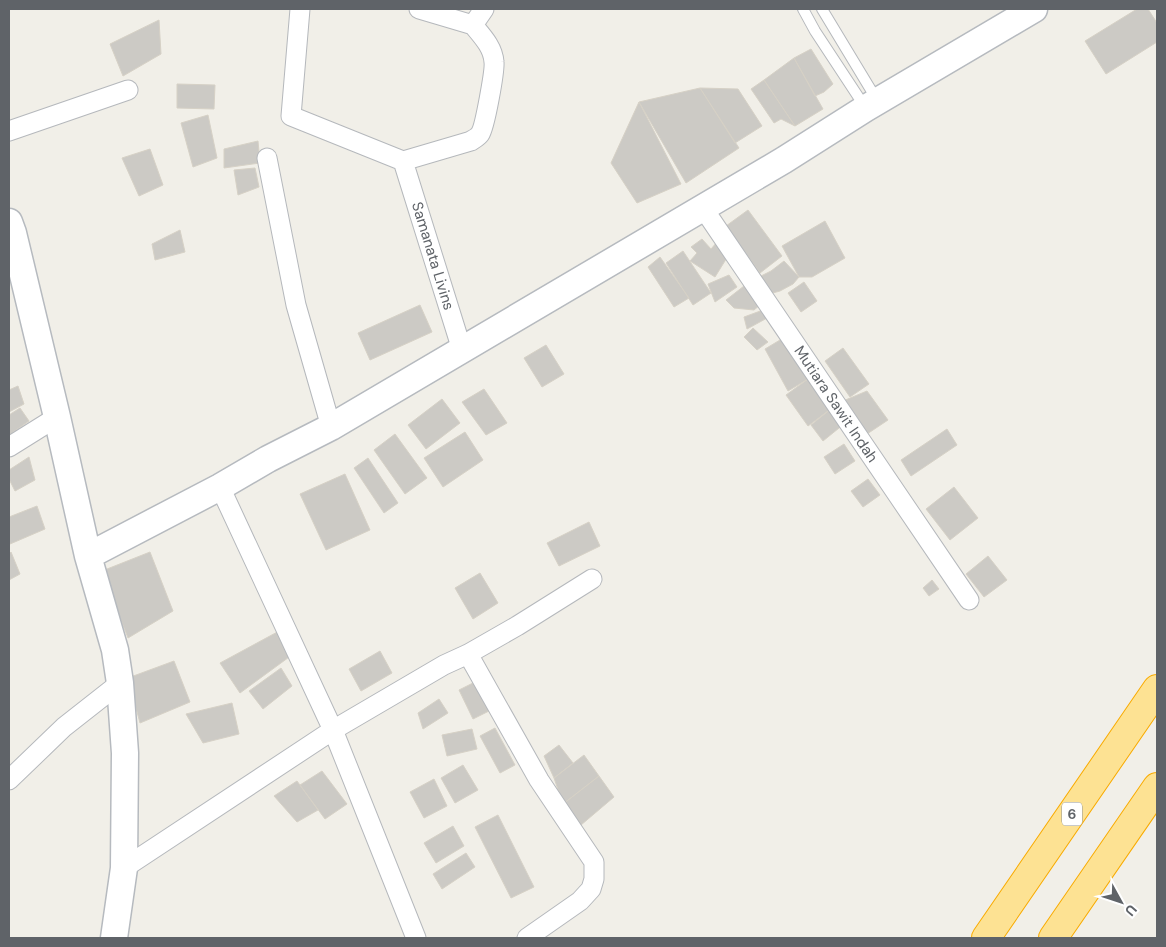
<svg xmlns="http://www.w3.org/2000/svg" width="1166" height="947" viewBox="0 0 1166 947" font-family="'DM Sans',sans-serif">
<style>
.building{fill:#cccac5;stroke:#d6d1c6}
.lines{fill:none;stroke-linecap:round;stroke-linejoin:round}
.lane-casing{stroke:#b5b8bc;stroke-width:12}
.street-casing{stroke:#b5b8bc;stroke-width:21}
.secondary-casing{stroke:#b6babf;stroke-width:29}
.highway-casing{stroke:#f9ab00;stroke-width:30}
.lane{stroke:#fff;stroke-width:10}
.street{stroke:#fff;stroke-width:19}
.secondary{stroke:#fff;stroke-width:26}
.highway{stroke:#fde293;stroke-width:28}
.labels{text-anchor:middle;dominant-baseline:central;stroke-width:4;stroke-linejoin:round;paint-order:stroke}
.shield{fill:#fff;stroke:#8f9295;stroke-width:1}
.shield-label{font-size:14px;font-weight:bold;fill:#5f6368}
.street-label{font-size:15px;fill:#5f6368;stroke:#fff}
</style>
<rect width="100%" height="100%" fill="#f1efe8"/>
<path class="building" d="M1137,9H1148L1157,23V42L1106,74L1085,41Z
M159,20L161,54L123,76L110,44Z
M811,49L833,84L824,92L815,96L794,58Z
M794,58L823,109L795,126L764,80Z
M764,80L795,126L781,119L774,123L751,89Z
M177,84L215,85L214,109L177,108Z
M700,88L738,89L762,126L735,143Z
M700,88L739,148L686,183L639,102Z
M639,102L681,184L637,203L611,163Z
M208,115L217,158L193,167L181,123Z
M258,141L260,163L224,168V149Z
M150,149L163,185L139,196L122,158Z
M255,168L259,187L238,195L234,170Z
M748,210L782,256L760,273L726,226Z
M825,221L845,258L812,277H799L782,246Z
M180,230L185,252L155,260L152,244Z
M702,239L711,249L717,242L728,256L715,277L690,261L697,253L691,247Z
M683,251L711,293L693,305L666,263Z
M660,257L689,298L674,307L648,267Z
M784,261L799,277L793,284L780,291L769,294L759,277L771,271Z
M729,275L737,287L715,302L708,284Z
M804,282L817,301L801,312L788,293Z
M744,286L760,305L754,310L734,308L726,300Z
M420,305L432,332L370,360L358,333Z
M763,310L769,317L747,329L744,317Z
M753,328L768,342L757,350L744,337Z
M785,337L808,379L788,391L765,349Z
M546,345L564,374L542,387L524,358Z
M843,348L869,384L850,397L825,361Z
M808,379L832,408L808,426L786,395Z
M18,386L24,404L9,412V390Z
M484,389L507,423L486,435L462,402Z
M867,391L888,420L864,436L843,401Z
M442,399L460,423L426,449L408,425Z
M20,408L29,421L9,435V415Z
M832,408L844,424L823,441L811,425Z
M947,429L957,445L911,476L901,460Z
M465,432L483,460L443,487L424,458Z
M395,434L427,478L405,494L374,450Z
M844,444L855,461L835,474L824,457Z
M29,457L35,480L15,491L9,479V470Z
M368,458L398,503L384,513L354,468Z
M345,474L370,530L326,550L300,494Z
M868,479L880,495L863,507L851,491Z
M954,487L978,518L950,540L926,509Z
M37,506L45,529L10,544L9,538V517Z
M589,522L600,546L559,566L547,543Z
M11,552L20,574L9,580V554Z
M150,552L173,611L128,638L102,571Z
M988,556L1007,580L984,597L966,574Z
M480,573L498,603L473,619L455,588Z
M932,580L939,589L929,596L923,588Z
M281,630L296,652L240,693L220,663Z
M380,651L392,673L361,691L349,669Z
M174,661L190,702L140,723L128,678Z
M281,668L292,686L263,709L249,691Z
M477,681L491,710L473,719L459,690Z
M439,699L448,713L423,729L418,713Z
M232,703L239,734L203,743L186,714Z
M495,728L515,765L500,773L480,736Z
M472,729L477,749L447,756L442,735Z
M559,745L573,763L554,778L544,756Z
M584,755L599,776L563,804L554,778Z
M463,765L478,790L455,803L441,778Z
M322,771L347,804L325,819L300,785Z
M599,776L614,797L581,825L563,804Z
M434,779L447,806L424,818L410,792Z
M297,781L318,810L297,822L274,796Z
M498,815L534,887L511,898L475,827Z
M453,826L464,846L436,863L424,843Z
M466,853L475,867L442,889L433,874Z"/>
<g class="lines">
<defs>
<path id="lane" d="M803,9L815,31L865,107
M822,9L877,100"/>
<path id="street" d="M300,9L291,116L403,161L462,350
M419,9L473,25
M9,131L128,90
M267,158L296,305L331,427
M403,161L471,141C474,139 478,137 480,134C485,127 495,70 494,62C493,47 482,36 473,25L484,9
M703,208L969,600
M9,447L57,417
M220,487L333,730L416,938
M468,654L539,780L594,862V879L591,889L580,901L527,938
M9,780L64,727L120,683
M124,868L333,730L444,665L468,654L517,626L592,579"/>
<path id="secondary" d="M9,222L13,233L57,417L88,556L115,650L120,683L125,753L124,868L114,938
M88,556L220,487L268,459L331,427L784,160L866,108L1034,9"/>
<path id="highway" d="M986,938L1157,689
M1053,938L1157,787"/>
</defs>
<use href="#lane" class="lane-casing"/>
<use href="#street" class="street-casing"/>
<use href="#secondary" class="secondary-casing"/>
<use href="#highway" class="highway-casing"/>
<use href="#lane" class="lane"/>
<use href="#street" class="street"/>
<use href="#secondary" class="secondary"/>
<use href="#highway" class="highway"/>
</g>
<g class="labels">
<rect class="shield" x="1062" y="802.5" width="20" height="23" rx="4"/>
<g class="shield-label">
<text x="1072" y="814">6</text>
</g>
<g class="street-label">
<text transform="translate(433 256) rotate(73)">Samanata Livins</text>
<text transform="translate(836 404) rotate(56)">Mutiara Sawit Indah</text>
</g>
</g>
<rect width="1166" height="947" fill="none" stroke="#5f6368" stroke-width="20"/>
<g transform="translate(1121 902) rotate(130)" stroke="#ffffff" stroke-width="4" paint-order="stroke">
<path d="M0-4L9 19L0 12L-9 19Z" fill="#5f6368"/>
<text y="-8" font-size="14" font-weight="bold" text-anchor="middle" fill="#5f6368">U</text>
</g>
</svg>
